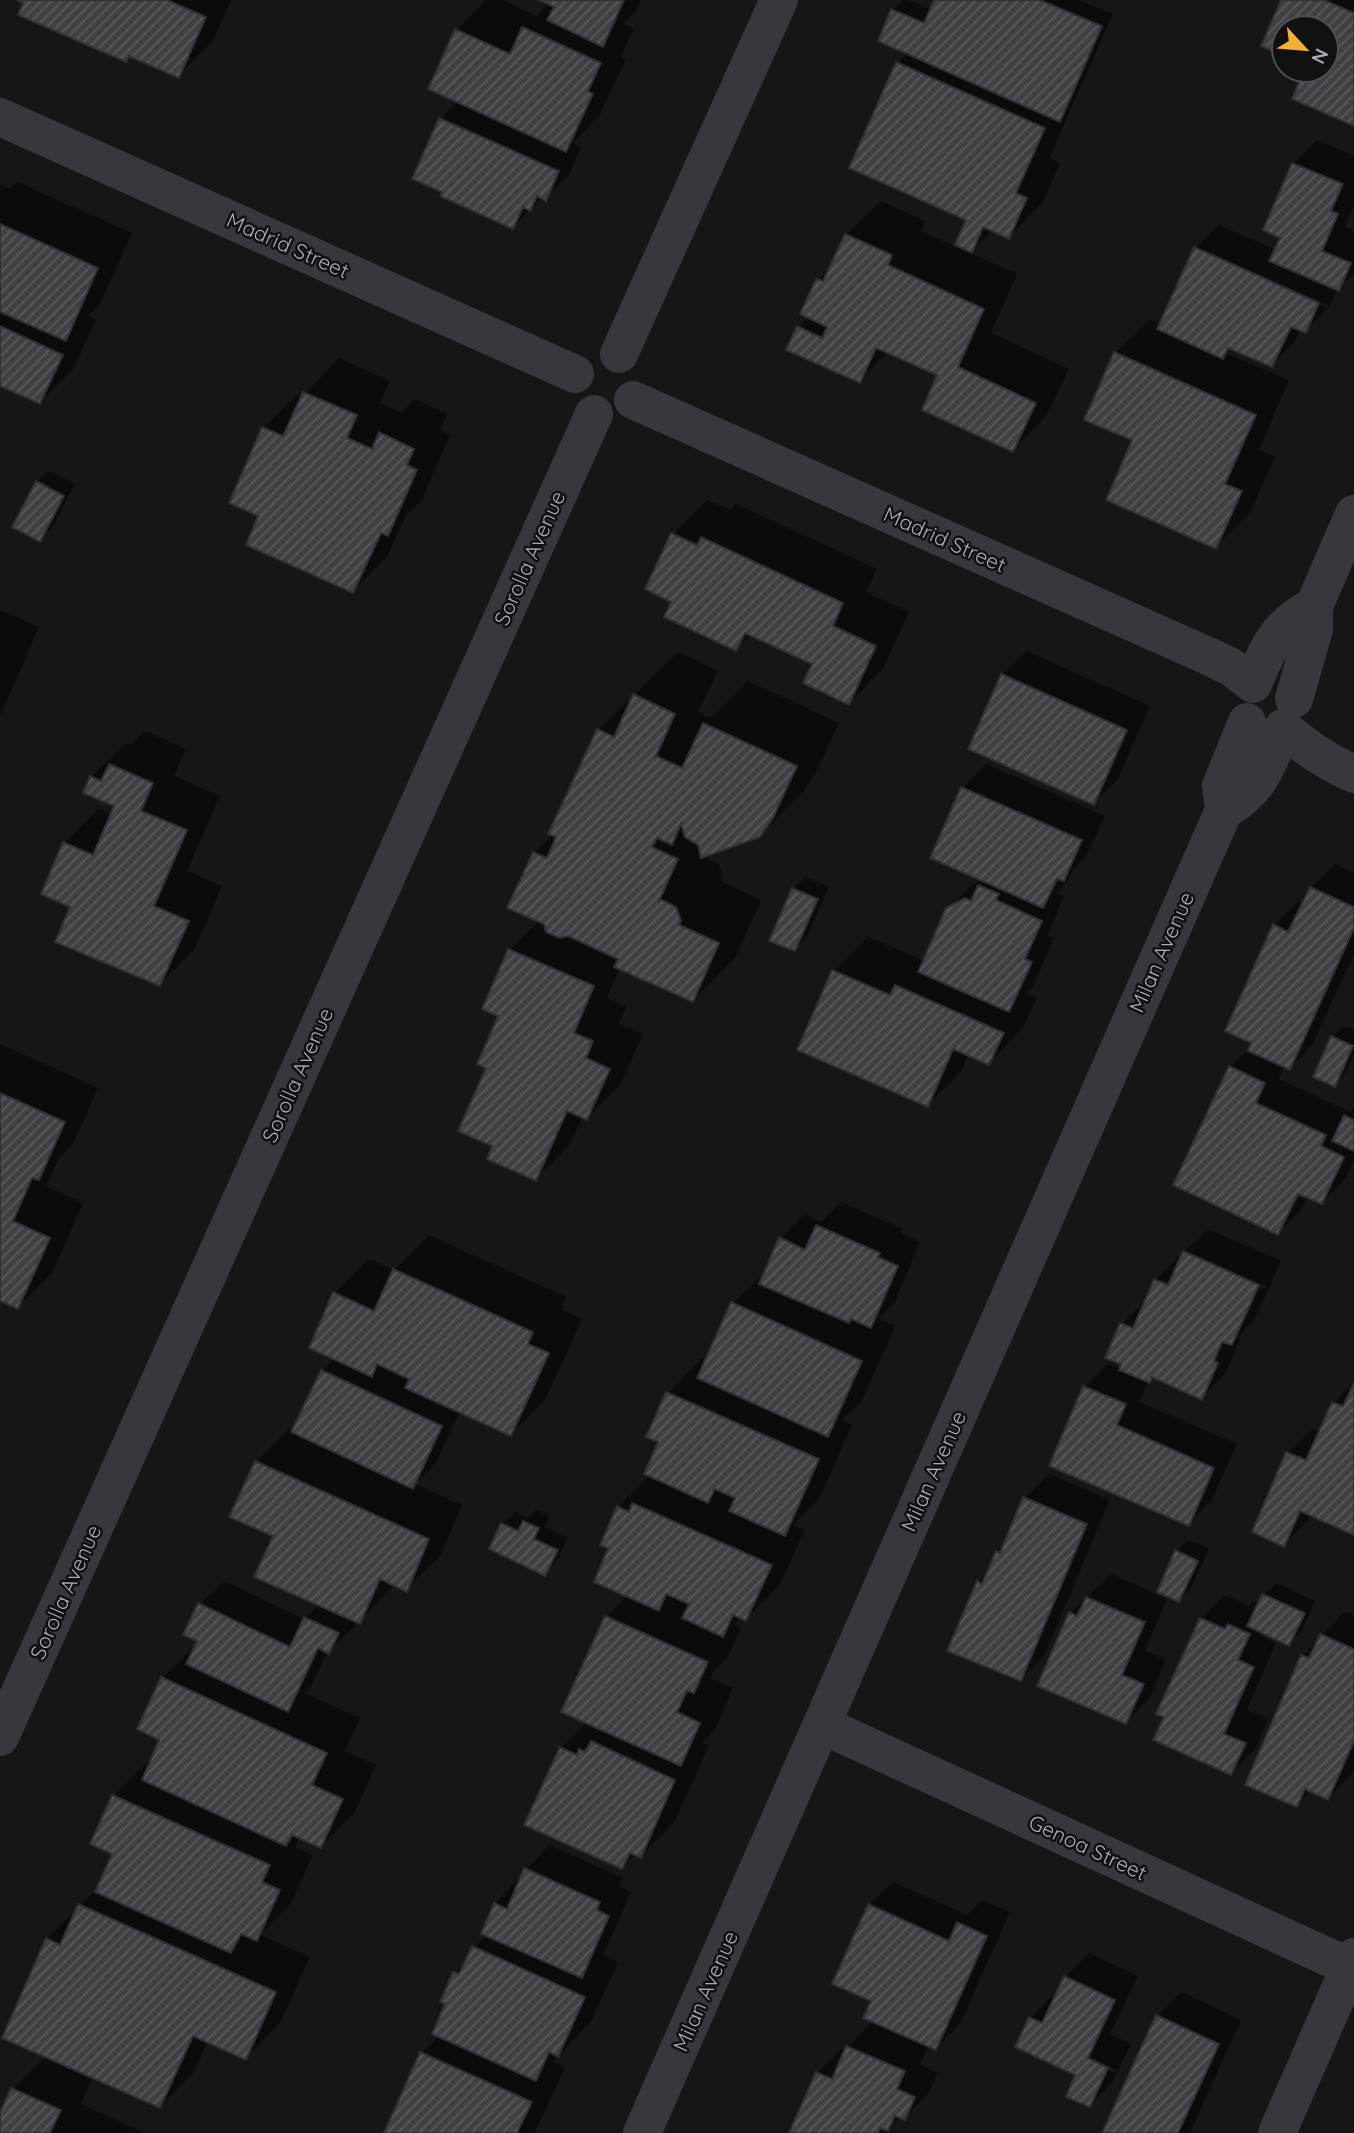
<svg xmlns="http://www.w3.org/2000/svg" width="1354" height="2133" viewBox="0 0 1354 2133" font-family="Quicksand,sans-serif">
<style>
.shadow{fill:#0007;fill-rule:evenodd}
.building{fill:url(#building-hatch);stroke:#303034;stroke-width:2}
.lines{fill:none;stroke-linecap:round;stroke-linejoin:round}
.minor{stroke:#37383d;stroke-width:38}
.labels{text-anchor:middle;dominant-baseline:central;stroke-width:5;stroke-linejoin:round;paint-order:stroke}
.street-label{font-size:21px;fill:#a8adb8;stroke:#111113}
</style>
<defs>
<pattern id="building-hatch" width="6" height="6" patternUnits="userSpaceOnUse" patternTransform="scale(1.75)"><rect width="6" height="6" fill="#404145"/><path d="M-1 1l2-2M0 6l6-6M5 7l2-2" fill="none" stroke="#595a5e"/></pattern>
</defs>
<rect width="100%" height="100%" fill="#161618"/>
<path class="shadow" d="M21,0H231L213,41L178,76L131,55L126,60Z
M486,0H502L536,16L549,3L543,0H641L637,10L623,24L634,28L621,57L626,59L600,115L573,143L581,147L569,175L545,198L542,197L513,227L440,119L459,101L430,88L457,30Z
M903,0H908L932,10L936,0H1079L1113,14L1049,158L1060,163L1043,202L1009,237L993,230L970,253L1017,274L991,333L1069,369L1047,415L1013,450L939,374L888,352L859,381L798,327L809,317L818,280L833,265L846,235L881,201L925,221L921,231L956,247L969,219L897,63L908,52L893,10Z
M1283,0H1354V124L1306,70H1326V28H1284V54Z
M1317,140L1354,156V206L1345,227L1354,231V274L1338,288L1329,307L1305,331L1301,329L1295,341L1272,365L1232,347L1226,353L1289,380L1259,450L1275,457L1250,513L1216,547L1134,440L1115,353L1150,319L1161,324L1196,248L1219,225L1276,250L1282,237L1293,164ZM1204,250L1328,305L1327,308L1204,254Z
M17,182L132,233L100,304L88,316L96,320L74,368L40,402L0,384V185L10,189Z
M339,358L390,381L380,403L401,413L415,399L447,414L441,430L450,435L422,500L406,515L387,557L353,591L260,515L263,428L298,394L303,396Z
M49,471L75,484L52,528L40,539L37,482Z
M707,500L730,510L736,504L877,569L866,592L909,612L883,669L849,703L814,663L751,634L736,649L673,601V534Z
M0,610L39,627L0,717Z
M1026,651L1150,706L1118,779L1094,803L1002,675Z
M678,652L718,671L698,712L711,718L748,681L839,723L816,773L803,792L759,836L703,855L700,861L706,858L719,864L723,877L721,881L761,900L736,957L693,1000L620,968L607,998L626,1007L619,1024L643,1034L621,1084L586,1118L583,1116L570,1144L536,1179L494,1145L488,1067L500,1015L510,950L539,920L534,853L553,834L551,833L598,730Z
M145,731L186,749L174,776L220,796L187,871L222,886L194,950L160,984L73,906L65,843L99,808L112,814L116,805L91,777L126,743L131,745Z
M986,764L1105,816L1087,855L1072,871L1067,882L1056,893L1064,897L1047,936L1054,938L1033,987L1026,993L1037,998L1023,1028L989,1063L969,1054L962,1070L928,1105L834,971L868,937L923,960L927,956L948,909L972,885L983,879L963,788Z
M1335,864L1354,873V954L1313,1044L1290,1068L1284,1066L1279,1079L1350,1112L1354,1108V1161L1346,1178L1322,1202L1308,1196L1302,1209L1278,1233L1230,1067L1253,1045L1274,925L1298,902L1303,904L1311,888Z
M805,877L829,887L806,938L795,949L794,889Z
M1344,1026L1354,1030V1054L1346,1073L1334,1085L1332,1037Z
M0,1044L98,1088L73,1144L59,1157L46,1186L83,1203L52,1273L18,1307L0,1299Z
M841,1202L903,1229L901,1233L920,1242L895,1302L878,1319L895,1326L862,1401L842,1420L852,1425L819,1499L793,1525L805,1530L780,1584L746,1619L741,1617L734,1624L741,1627L728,1657L713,1672L710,1678L733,1688L715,1729L702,1742L709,1745L675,1821L641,1856L636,1854L622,1867L561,1748L587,1722L606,1617L628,1595L611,1547L618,1507L650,1475L660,1441L648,1436L668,1393L702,1358L707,1360L733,1303L768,1269L781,1238L804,1214L821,1222Z
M1208,1229L1281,1261L1255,1319L1237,1338L1240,1339L1225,1374L1201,1397L1155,1376L1148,1380L1139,1402L1237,1444L1212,1500L1188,1524L1085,1387L1108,1363L1121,1369L1122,1324L1146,1300L1156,1280L1179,1256L1182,1257L1184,1252ZM1193,1254L1267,1287L1266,1290L1193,1258Z
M429,1235L566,1297L561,1309L582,1319L545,1400L511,1434L460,1411L436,1463L415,1484L462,1505L441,1555L406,1589L395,1584L359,1622L356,1621L353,1628L328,1651L311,1686L304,1693L360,1718L345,1751L376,1765L355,1812L321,1846L300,1837L295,1847L313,1855L291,1904L260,1935L310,1957L280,2023L246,2058L208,2041L194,2072L160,2106L93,2077L81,2104L144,2133H0V2113L13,2089L46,2056L47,1939L101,1884L114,1853L113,1796L148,1761L151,1763L162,1739V1678L197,1644L200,1604L224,1581L304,1619L319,1604L275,1536L256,1462L290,1428L294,1430L322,1371L335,1358V1293L369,1259L394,1270Z
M1354,1382V1533L1311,1514L1308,1521L1284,1544L1288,1453L1312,1429L1320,1432L1333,1403Z
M1049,1474L1110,1500L1044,1656L1021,1679L978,1582L989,1571L998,1552L1005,1544L1025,1498Z
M536,1510L550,1516L545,1527L568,1538L556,1562L545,1574L491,1548L503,1524L515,1512L528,1518Z
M1188,1540L1209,1549L1191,1588L1179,1600L1177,1551Z
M1111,1574L1167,1599L1145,1651L1166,1660L1150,1698L1126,1722L1070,1613Z
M1276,1583L1315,1601L1301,1632L1289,1644L1263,1632L1261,1636L1276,1643L1247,1710L1268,1719L1255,1749L1231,1773L1201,1619L1225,1595L1249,1606L1253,1601L1260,1604L1264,1595Z
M1345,1611L1354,1615V1769L1352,1774L1328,1798L1311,1790L1296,1805L1248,1784L1303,1656Z
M549,1845L623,1878L619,1886L631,1892L603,1955L618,1962L592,2020L553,2062L565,2067L535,2133H386L422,2053L440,2035L455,1973L467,1962L474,1947L486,1934L495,1904Z
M893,1882L967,1915L982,1900L1010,1912L960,2024L936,2048L929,2045L920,2065L938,2073L928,2094L904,2118L900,2116L888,2133H791L817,2073L841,2049L846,2051L848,2047L873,2021L869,1905Z
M1089,1953L1138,1976L1110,2034L1131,2044L1113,2081L1090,2105L1078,2075L1030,2018L1054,1994L1057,1995L1065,1977ZM1094,2059L1117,2070L1115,2073L1094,2063Z
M1181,1992L1241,2020L1190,2133H1104L1157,2016Z"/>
<path class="building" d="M17,0H167L206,17L179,78L129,56L126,62L18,15L23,3Z
M539,0H624L603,47L547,20L554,7Z
M934,0H1040L1102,26L1060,122L878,41L891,9L924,23Z
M1281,0H1324L1354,13V126L1292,99L1304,70H1326V28H1284V56L1261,46Z
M522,27L601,63L588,91L593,94L566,152L428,89L455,29L510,54Z
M896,62L1045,128L1016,193L1027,198L1009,239L983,227L972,253L955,245L966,220L849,168Z
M439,118L559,171L546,201L537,196L530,211L523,207L513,229L440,196L442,192L412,179Z
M1292,163L1343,184L1331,211L1338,214L1322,251L1351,263L1339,291L1269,261L1280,238L1263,230Z
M0,224L98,268L66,341L0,312Z
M845,234L892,255L888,265L984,309L958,367L1036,403L1013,452L922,410L937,375L876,348L860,383L786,350L797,326L822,338L827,327L800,314L816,279L823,281Z
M1194,247L1319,303L1306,333L1291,327L1272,367L1228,348L1223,359L1157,329Z
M0,326L63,355L40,404L0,386Z
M1114,352L1256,415L1225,484L1242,491L1216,549L1106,500L1132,440L1084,420Z
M303,392L357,415L347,438L372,449L379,432L414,449L407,465L417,470L388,536L381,533L353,593L246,545L258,516L229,503L262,427L283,436Z
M36,481L64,496L40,542L12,527Z
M671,533L697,545L701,537L843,603L833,626L876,646L849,705L803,683L812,664L745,633L736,651L664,617L671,602L645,589Z
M1001,674L1127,730L1094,805L968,749Z
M633,694L675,714L656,756L682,768L703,723L797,766L773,818L760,837L701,858L698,845L685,837L681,824L672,845L657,838L652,847L678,859L659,901L662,900L676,907L681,921L679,925L719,943L693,1002L614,967L618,959L568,936L560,938L546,932L544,924L507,908L533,852L547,858L556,837L548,834L597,729L614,737Z
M109,764L153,783L141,811L187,830L154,906L189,921L160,986L55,942L70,907L41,894L63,842L93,855L114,806L83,793L90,776L101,781Z
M961,787L1082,840L1064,881L1057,879L1043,908L930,858Z
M978,885L999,894L996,900L1042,921L1025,959L1032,962L1009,1012L918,972L946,908L965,898L971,901Z
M1310,887L1354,907V928L1290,1070L1248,1051L1251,1043L1225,1031L1273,924L1288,932Z
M792,888L818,899L795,951L769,941Z
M508,949L594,986L574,1033L593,1041L586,1058L610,1069L587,1120L567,1111L536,1181L487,1159L492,1146L458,1131L486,1068L477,1064L498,1016L482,1009Z
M832,970L890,995L895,985L1004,1033L989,1065L953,1049L928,1107L797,1050Z
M1331,1036L1353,1046L1335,1087L1313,1077Z
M1229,1066L1265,1083L1256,1103L1326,1135L1321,1146L1344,1157L1322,1204L1298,1194L1278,1235L1173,1185Z
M0,1093L65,1122L39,1180L32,1178L13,1221L50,1238L18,1309L0,1301Z
M1344,1115L1354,1120V1151L1332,1141Z
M816,1225L880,1253L878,1257L898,1266L871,1328L851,1319L849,1323L759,1284L779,1237L805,1250Z
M1183,1251L1259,1285L1232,1345L1222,1342L1214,1361L1218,1363L1202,1400L1152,1377L1150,1383L1119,1370L1121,1364L1105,1358L1120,1323L1133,1328L1154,1279L1168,1285Z
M393,1269L533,1332L528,1344L549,1353L511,1436L405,1388L409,1379L377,1364L372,1377L309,1348L333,1292L374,1311Z
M731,1302L862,1361L828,1437L697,1378Z
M321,1370L442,1426L413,1489L291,1432Z
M1354,1383V1535L1300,1511L1284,1547L1252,1532L1286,1452L1306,1460L1332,1402L1343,1406Z
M1083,1386L1126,1404L1117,1425L1214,1468L1189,1526L1049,1466Z
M666,1392L819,1459L785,1536L729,1511L735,1498L715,1489L708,1503L644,1474L658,1442L646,1437Z
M255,1461L429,1539L407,1592L380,1579L360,1624L254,1577L273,1536L229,1517Z
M1023,1497L1087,1524L1021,1681L947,1651L977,1581L982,1584L996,1551L1000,1553Z
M632,1503L772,1565L746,1621L733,1615L723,1637L682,1618L689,1604L666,1594L659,1611L594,1582L608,1548L600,1545L617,1506L629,1512Z
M523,1521L539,1528L534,1539L558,1550L545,1576L489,1549L501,1523L518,1531Z
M1175,1550L1198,1561L1179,1602L1157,1592Z
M1262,1594L1305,1613L1289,1646L1247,1626Z
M1086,1597L1145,1622L1122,1675L1144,1684L1126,1724L1037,1686L1069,1612L1077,1616Z
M198,1603L290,1647L304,1617L339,1633L329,1654L318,1648L288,1712L186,1664L197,1641L183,1635Z
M605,1616L708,1662L694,1693L687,1691L677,1712L700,1723L681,1766L561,1712Z
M1200,1618L1225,1629L1228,1624L1250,1634L1238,1660L1254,1667L1224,1734L1246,1743L1231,1775L1153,1740L1164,1717L1156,1714Z
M1320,1634L1354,1649V1741L1328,1800L1305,1789L1297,1807L1245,1785L1301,1655L1309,1658Z
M161,1677L327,1753L312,1785L343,1799L321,1848L292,1835L286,1846L142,1780L159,1740L137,1729Z
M591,1741L675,1780L641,1858L630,1853L622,1869L524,1825L560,1747L577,1755L579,1749L585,1752Z
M112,1795L270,1865L262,1882L280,1890L257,1941L241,1934L231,1953L95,1892L112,1854L90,1844Z
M524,1868L600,1902L597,1910L609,1916L582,1978L481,1934L494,1903L507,1909Z
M78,1904L276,1992L246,2060L193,2036L160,2108L2,2038L46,1938L60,1945Z
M868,1904L949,1941L957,1922L987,1936L936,2050L863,2018L871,2001L832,1984Z
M472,1946L585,1997L558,2057L549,2052L536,2081L432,2034L445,2004L440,2002L453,1972L459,1974Z
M1064,1976L1115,2000L1088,2058L1108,2068L1090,2107L1066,2097L1075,2075L1015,2047L1029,2017L1042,2023Z
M1156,2015L1219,2044L1178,2133H1102Z
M846,2046L905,2071L897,2089L915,2097L905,2120L895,2116L888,2131L880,2128L878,2133H789L816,2072L832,2079Z
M420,2052L532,2102L517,2133H384Z
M11,2088L61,2110L50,2133H0V2112Z"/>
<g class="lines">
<path class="minor" d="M0,117L575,374
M619,354L779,0
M633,400L1208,656L1231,667L1253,684C1269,646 1276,626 1314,606
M1294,699L1314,629V606L1354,514
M1224,810C1261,790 1267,765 1283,728C1306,748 1327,762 1354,774
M822,1725L1354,1969
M0,1737L594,414
M642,2133L1224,810L1221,786L1247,722
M1277,2133L1354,1957"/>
</g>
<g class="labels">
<g class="street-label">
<text transform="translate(288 245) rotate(24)">Madrid Street</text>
<text transform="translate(945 539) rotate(24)">Madrid Street</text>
<text transform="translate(529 558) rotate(-66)">Sorolla Avenue</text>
<text transform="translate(1161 952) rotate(-66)">Milan Avenue</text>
<text transform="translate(297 1075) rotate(-66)">Sorolla Avenue</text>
<text transform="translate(933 1471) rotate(-66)">Milan Avenue</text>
<text transform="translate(65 1592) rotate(-66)">Sorolla Avenue</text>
<text transform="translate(1088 1847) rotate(25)">Genoa Street</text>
<text transform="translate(705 1991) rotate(-66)">Milan Avenue</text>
</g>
</g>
<g transform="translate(1305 49) rotate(116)"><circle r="33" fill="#111113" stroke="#4d4f55" stroke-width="2"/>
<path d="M0-5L12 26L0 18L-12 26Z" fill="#f2b134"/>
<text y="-10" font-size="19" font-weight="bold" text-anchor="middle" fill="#a8adb8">N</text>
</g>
</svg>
